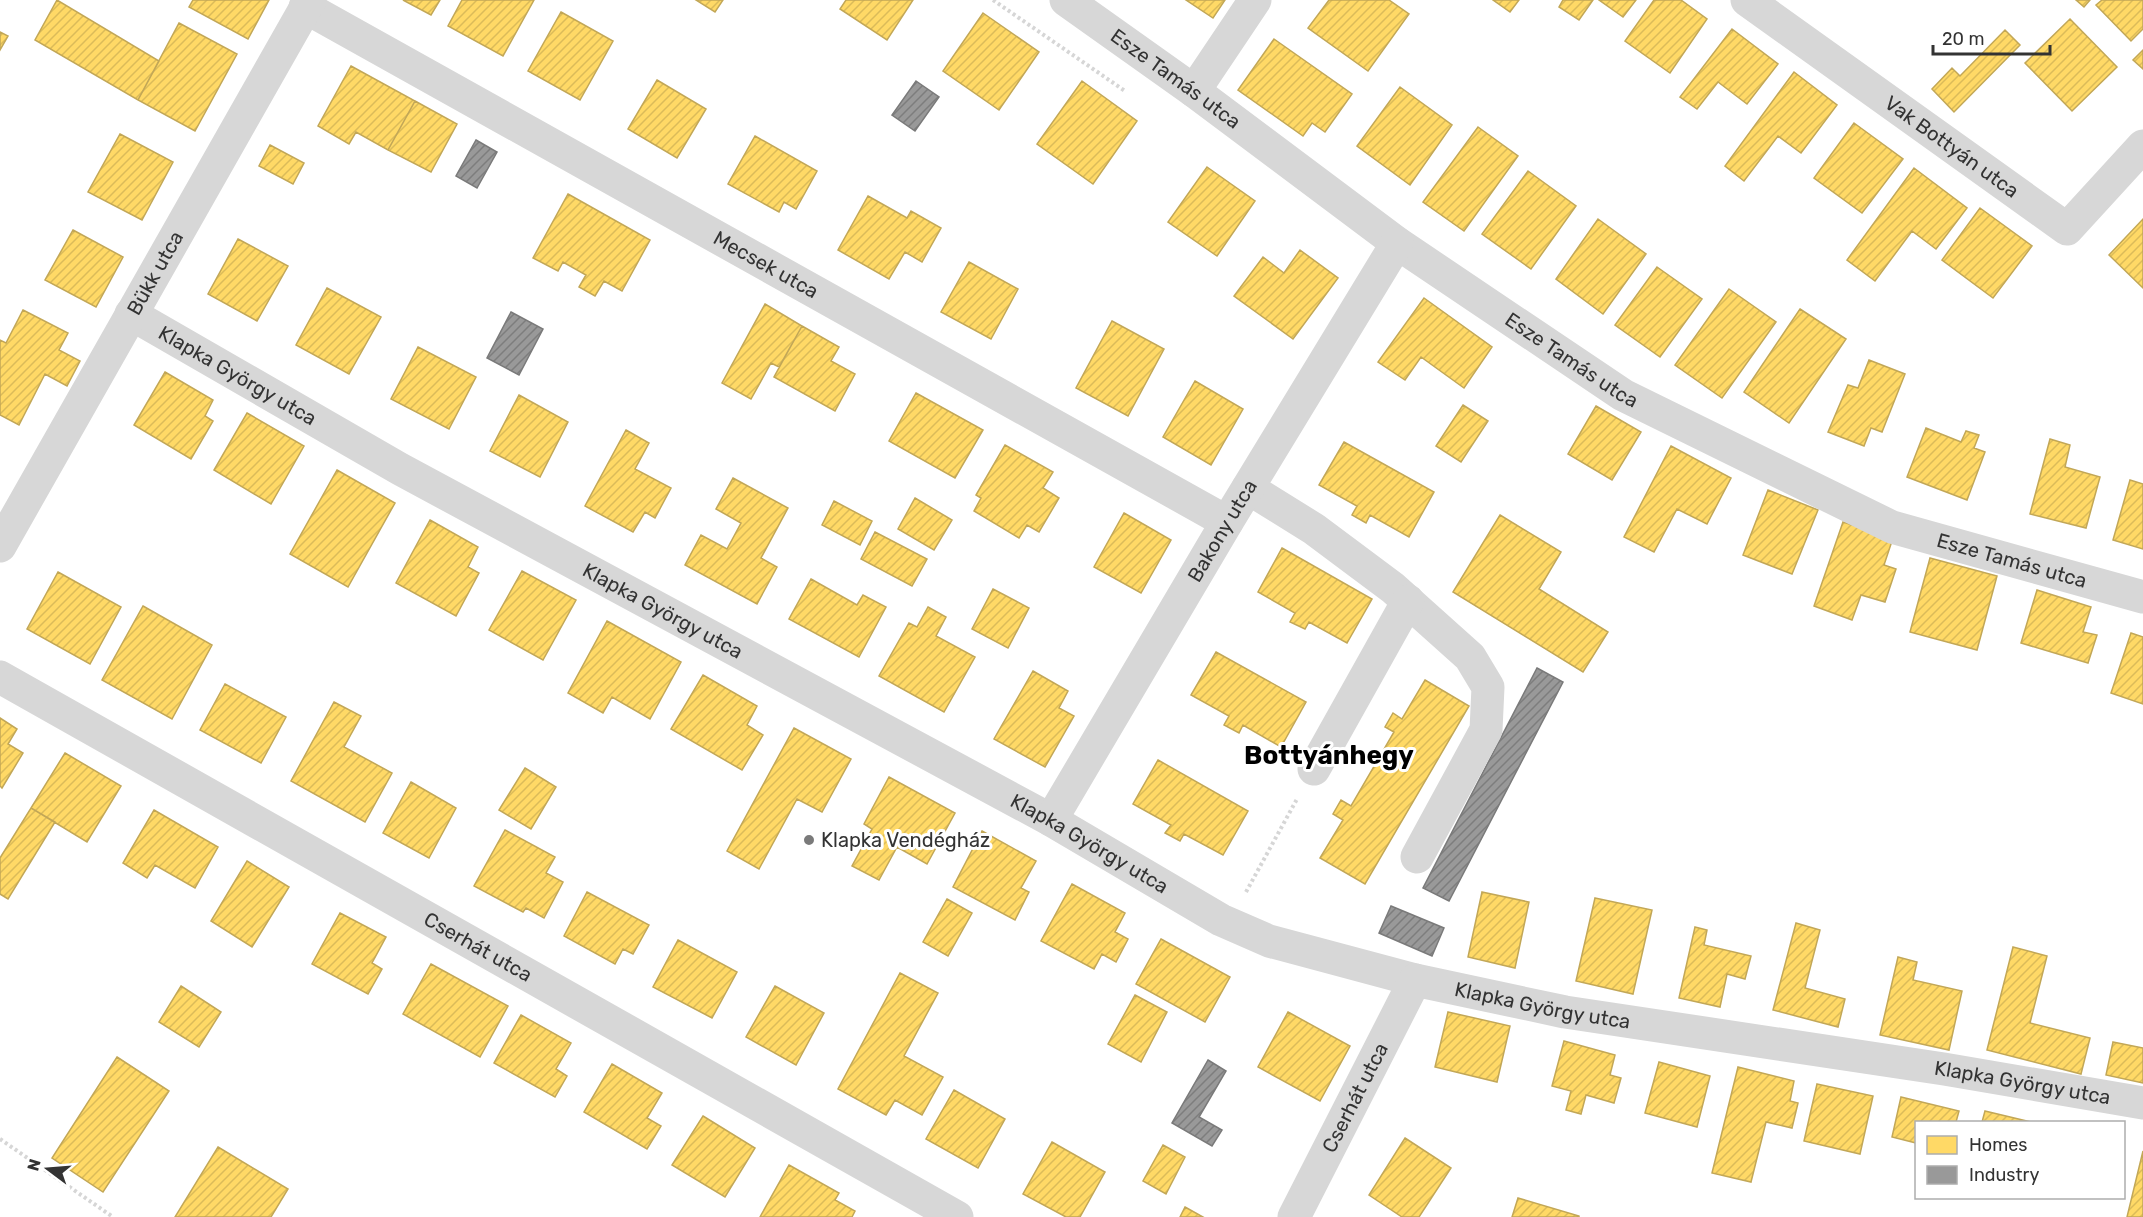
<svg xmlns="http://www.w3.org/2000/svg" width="2143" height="1217" viewBox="0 0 2143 1217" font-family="Rubik,sans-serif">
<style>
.homes{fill:url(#homes-hatch);stroke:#c2a757;stroke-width:1.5}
.industry{fill:url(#industry-hatch);stroke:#7a7a7a;stroke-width:1.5}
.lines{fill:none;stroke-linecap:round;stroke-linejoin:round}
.path{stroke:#d6d6d6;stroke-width:4;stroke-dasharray:3 3;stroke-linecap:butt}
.minor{stroke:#d7d7d7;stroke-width:33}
.poi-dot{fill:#7a7a7a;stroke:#fff;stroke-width:2}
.labels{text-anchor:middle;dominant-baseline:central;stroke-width:6;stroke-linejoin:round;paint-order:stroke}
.street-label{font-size:20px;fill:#333;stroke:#fff}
.poi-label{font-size:20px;fill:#333;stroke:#fff;text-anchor:start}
.district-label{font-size:26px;font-weight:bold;fill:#000;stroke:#fff}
</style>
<defs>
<pattern id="homes-hatch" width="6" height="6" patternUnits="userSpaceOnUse" patternTransform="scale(1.5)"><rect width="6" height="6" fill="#ffd966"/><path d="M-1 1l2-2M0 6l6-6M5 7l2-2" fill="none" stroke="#dbbb59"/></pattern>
<pattern id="industry-hatch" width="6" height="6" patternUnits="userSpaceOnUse" patternTransform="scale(1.5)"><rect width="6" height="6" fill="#999"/><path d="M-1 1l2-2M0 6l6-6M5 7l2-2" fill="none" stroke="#7d7d7d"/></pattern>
</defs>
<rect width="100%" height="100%" fill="#fff"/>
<path class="homes" d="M57,0L159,61L138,100L35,40Z
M193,0H269L248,39L189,7Z
M403,0H440L431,15Z
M462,0H534L503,56L448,26Z
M696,0H723L715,12Z
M846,0H913L887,40L840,9Z
M1186,0H1225L1213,18Z
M1329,0H1389L1409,14L1368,71L1308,28Z
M1493,0H1519L1510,12Z
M1563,0H1593L1579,20L1559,7Z
M1599,0H1636L1623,17Z
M1654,0H1681L1707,19L1670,73L1625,41Z
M2076,0H2090L2084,7Z
M2102,0H2143V29L2131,41L2096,5Z
M561,12L613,41L580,100L528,71Z
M983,13L1039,52L999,110L943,71Z
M2070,19L2117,67L2072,111L2025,63Z
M179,23L237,54L195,131L138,100Z
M1732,29L1778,64L1747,104L1718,82L1697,109L1680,97Z
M2005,30L2020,45L1954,112L1932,89L1952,68L1960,76Z
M0,32L8,36L0,50Z
M1274,39L1352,94L1325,132L1312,123L1303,136L1238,90Z
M2143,50V69L2133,60Z
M351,66L415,101L388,150L356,132L349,144L318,126Z
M1794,72L1837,105L1801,153L1778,136L1744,181L1725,166Z
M657,80L706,109L677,158L628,129Z
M1082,81L1137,121L1093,184L1037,144Z
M1400,87L1452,125L1410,185L1357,146Z
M415,101L457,124L431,172L388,150Z
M1854,123L1903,159L1862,213L1814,178Z
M1478,127L1518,156L1464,231L1423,202Z
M120,134L173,162L142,220L88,192Z
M755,136L817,171L796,209L784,202L779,212L728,184Z
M270,145L304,163L293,184L259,166Z
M1207,167L1255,201L1217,256L1168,222Z
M1914,168L1967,208L1936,249L1912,231L1875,281L1847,260Z
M1528,171L1576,206L1531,269L1482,234Z
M568,194L650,240L622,291L604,281L595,296L579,287L586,275L563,262L558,271L533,258Z
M868,196L907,218L911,211L941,228L922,262L905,252L889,279L838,250Z
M1980,208L2032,246L1993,298L1942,260Z
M1598,219L1646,254L1603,314L1556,279Z
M2143,219V288L2109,255Z
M73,230L123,257L96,307L45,280Z
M238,239L288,266L257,321L208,294Z
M1300,250L1338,278L1293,339L1234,296L1263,257L1284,273Z
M969,262L1018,289L991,339L941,312Z
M1657,267L1702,299L1660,357L1615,325Z
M327,288L381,317L349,374L296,345Z
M1729,289L1776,322L1722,398L1675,365Z
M1424,298L1492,347L1464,388L1421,357L1405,380L1378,362Z
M765,304L802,326L779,367L771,363L751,399L722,383Z
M1800,309L1846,339L1789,423L1744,392Z
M23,310L68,333L59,350L80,361L67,386L45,374L19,425L0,415V340L6,343Z
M1112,321L1164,349L1128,416L1076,388Z
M802,326L839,347L831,361L855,374L835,411L774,377Z
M418,347L476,377L449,429L391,399Z
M1869,360L1905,374L1882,432L1871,428L1864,446L1828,432L1848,385L1858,388Z
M165,372L213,400L205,416L213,421L191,459L134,425Z
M1195,381L1243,409L1211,465L1163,437Z
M916,393L983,430L955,478L889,441Z
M519,395L568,422L540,477L490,451Z
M1463,405L1488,421L1461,462L1436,446Z
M1596,406L1641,432L1612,480L1568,454Z
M247,413L304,446L271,504L214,470Z
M1926,428L1961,442L1966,431L1979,435L1974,448L1985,452L1967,500L1907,477Z
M626,430L649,443L635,469L671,488L655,518L645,512L633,532L585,506Z
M2050,439L2070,445L2065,467L2100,477L2086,528L2030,514Z
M1344,442L1434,492L1409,537L1370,515L1366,523L1352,515L1357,506L1319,485Z
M1005,445L1053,472L1043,488L1059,498L1039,532L1027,525L1019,538L974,511L981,498L976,495Z
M1671,446L1731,478L1707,524L1677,509L1654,552L1624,537Z
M337,470L395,503L348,587L290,554Z
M733,478L788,508L761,558L777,567L757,604L685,565L701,535L727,549L741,523L716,509Z
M2130,480L2143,484V549L2113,540Z
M1768,490L1818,510L1792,574L1743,555Z
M915,498L952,520L934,550L898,529Z
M834,501L872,521L860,545L822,525Z
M1124,513L1171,540L1141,593L1094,567Z
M1500,515L1561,552L1539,589L1608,632L1583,672L1453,592Z
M430,520L478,547L468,567L479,573L456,616L396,583Z
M1843,522L1893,538L1884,565L1896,569L1885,602L1861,595L1852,620L1814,606Z
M875,532L927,559L912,586L861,559Z
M1282,548L1372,599L1347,643L1309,622L1305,629L1290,622L1295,613L1258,592Z
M1930,558L1997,576L1977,650L1910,632Z
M522,571L576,600L543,660L489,630Z
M58,572L121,607L90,664L27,629Z
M811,579L857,605L863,595L886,607L859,657L789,619Z
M993,589L1029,608L1008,648L972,629Z
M2037,590L2091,607L2083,632L2097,635L2088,663L2021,643Z
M143,606L212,645L172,719L102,680Z
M928,607L946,617L936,636L975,657L944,712L879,676L909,623L917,627Z
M607,621L681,662L650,719L612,697L603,713L568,693Z
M2131,633L2143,637V704L2111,693Z
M1216,652L1306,702L1281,747L1243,725L1239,733L1224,725L1229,716L1191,695Z
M1033,671L1068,691L1059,708L1074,716L1045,767L994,739Z
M703,675L757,706L747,725L763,735L742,770L671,729Z
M1425,680L1469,706L1365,884L1320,858L1343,820L1333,814L1341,800L1351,806L1394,732L1385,727L1393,713L1402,719Z
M225,684L286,717L261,763L200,730Z
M334,702L361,716L344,747L392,773L365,822L291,781Z
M0,718L17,729L8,744L23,753L2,788L0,786Z
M794,728L851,759L822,812L797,799L759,869L727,851Z
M65,753L121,786L87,842L31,808Z
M1158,760L1248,811L1223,855L1184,834L1180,841L1165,833L1171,825L1133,804Z
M525,768L556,787L531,829L499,810Z
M889,777L955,813L927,864L897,847L879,880L852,866L872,829L864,824Z
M411,782L456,808L429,858L383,833Z
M31,808L55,822L8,899L0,894V858Z
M154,810L218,847L195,888L155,865L147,878L123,863Z
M505,830L555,857L546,873L563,882L544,918L526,908L523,912L474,886Z
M982,831L1036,861L1021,888L1029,892L1015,920L953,887Z
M247,861L289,887L252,947L211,921Z
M1072,884L1125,913L1115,932L1128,939L1116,962L1102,954L1094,969L1041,941Z
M587,892L649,925L633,954L623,949L615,964L564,936Z
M1482,892L1529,902L1515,968L1468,957Z
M1595,898L1652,910L1633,994L1576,981Z
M947,899L972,913L948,956L923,942Z
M340,913L386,937L372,963L382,969L368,994L312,964Z
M1796,923L1820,930L1805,988L1845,999L1838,1027L1773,1010Z
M1695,927L1707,930L1704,945L1751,956L1745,979L1727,974L1720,1007L1679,998Z
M1161,939L1230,977L1205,1022L1136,984Z
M678,940L737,972L712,1018L653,987Z
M2013,947L2047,956L2030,1023L2090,1038L2081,1074L1987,1050Z
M1898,957L1917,962L1913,980L1962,991L1949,1050L1880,1035Z
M431,964L508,1006L480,1057L403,1014Z
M900,973L938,993L904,1056L943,1077L922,1115L895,1100L886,1115L838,1089Z
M181,986L221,1012L199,1047L159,1022Z
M775,986L824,1013L796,1065L746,1037Z
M1135,995L1167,1012L1141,1062L1108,1044Z
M1288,1012L1350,1046L1320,1101L1258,1067Z
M1448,1012L1510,1026L1497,1082L1435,1067Z
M521,1015L571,1043L556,1069L567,1076L555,1097L494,1063Z
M1564,1041L1615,1055L1610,1075L1621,1078L1614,1103L1586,1095L1581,1114L1566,1110L1571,1091L1552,1086Z
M2113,1042L2143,1048V1083L2106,1075Z
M117,1057L169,1091L103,1192L52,1158Z
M1659,1062L1710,1076L1697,1127L1645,1113Z
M612,1064L662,1093L647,1118L661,1126L647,1149L584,1112Z
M1738,1067L1794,1081L1790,1101L1798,1103L1792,1128L1766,1122L1751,1182L1712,1173Z
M1817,1084L1873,1096L1860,1154L1804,1141Z
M954,1090L1005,1119L978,1168L926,1139Z
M1901,1097L1959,1111L1956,1122H1916V1143L1892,1137Z
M1985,1111L2031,1122H1982Z
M703,1116L755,1148L725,1197L672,1165Z
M1405,1138L1451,1168L1419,1217H1402L1369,1195Z
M1052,1142L1105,1172L1080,1217H1066L1023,1194Z
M1163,1145L1185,1157L1166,1194L1143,1181Z
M218,1147L288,1189L271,1217H175Z
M2143,1151V1217H2127Z
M789,1165L839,1193L835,1200L855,1211L852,1217H760Z
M1518,1198L1579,1216V1217H1512Z
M1185,1207L1203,1217H1180Z"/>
<path class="industry" d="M916,81L939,97L915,131L892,115Z
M476,140L497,152L477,188L456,176Z
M511,312L543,329L519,375L487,358Z
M1537,668L1563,682L1449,901L1423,888Z
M1391,906L1444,928L1432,956L1379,933Z
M1208,1060L1226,1071L1199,1117L1222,1130L1212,1146L1172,1123Z"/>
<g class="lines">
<path class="path" d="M993,0L1125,91
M1246,892L1297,799
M0,1139L113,1217"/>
<g class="minor">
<path id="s1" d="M1066,0L1194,91L1397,243L1623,395L1892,527L2143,597"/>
<path id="s2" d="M1747,0L2067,229L2143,146"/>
<path id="s3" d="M305,7L1227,522"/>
<path d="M1194,91L1255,0"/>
<path id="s4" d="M131,314L400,469L1051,820L1221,920L1269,941L1415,980L1565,1012L1944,1069L2143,1103"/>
<path d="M1248,488L1314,529L1393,588L1470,657L1488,687L1486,730L1417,857"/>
<path id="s5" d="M0,546L310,0"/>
<path id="s6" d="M0,677L957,1217"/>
<path d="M1314,769L1408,601"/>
<path id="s7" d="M1051,820L1227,522L1397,243"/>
<path id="s8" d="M1294,1217L1415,980"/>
</g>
</g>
<circle class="poi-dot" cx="809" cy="840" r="6"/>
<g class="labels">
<g class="street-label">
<text stroke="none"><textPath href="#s1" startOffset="135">Esze Tamás utca</textPath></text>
<text stroke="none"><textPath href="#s2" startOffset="252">Vak Bottyán utca</textPath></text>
<text stroke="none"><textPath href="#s3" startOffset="528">Mecsek utca</textPath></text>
<text stroke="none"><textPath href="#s5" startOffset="314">Bükk utca</textPath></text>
<text stroke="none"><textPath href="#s1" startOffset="621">Esze Tamás utca</textPath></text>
<text stroke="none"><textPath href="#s4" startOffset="123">Klapka György utca</textPath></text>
<text stroke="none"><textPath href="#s7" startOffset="336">Bakony utca</textPath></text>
<text stroke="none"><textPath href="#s1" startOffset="1107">Esze Tamás utca</textPath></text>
<text stroke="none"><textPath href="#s4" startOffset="609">Klapka György utca</textPath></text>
<text stroke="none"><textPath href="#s4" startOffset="1095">Klapka György utca</textPath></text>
<text stroke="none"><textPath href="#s6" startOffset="549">Cserhát utca</textPath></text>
<text stroke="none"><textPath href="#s4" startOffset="1581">Klapka György utca</textPath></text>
<text stroke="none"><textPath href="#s4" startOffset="2067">Klapka György utca</textPath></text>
<text stroke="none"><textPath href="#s8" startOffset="134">Cserhát utca</textPath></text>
</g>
<g class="poi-label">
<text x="821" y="840">Klapka Vendégház</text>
</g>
<g class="district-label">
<text x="1329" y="755">Bottyánhegy</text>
</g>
</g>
<rect x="1915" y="1121" width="210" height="78" fill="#ffffff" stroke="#adadad" stroke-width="1.5"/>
<rect x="1927" y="1136" width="30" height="18" fill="#ffd966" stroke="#adadad" stroke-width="1.5"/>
<text x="1969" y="1151" font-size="18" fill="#333333">Homes</text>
<rect x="1927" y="1166" width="30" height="18" fill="#999999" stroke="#adadad" stroke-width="1.5"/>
<text x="1969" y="1181" font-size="18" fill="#333333">Industry</text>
<g transform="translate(48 1169) rotate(286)" stroke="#ffffff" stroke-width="4.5" paint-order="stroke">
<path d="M0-4.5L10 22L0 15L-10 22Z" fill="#333333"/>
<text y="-9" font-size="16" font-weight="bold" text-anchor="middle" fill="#333333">N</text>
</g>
<path d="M1933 45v9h117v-9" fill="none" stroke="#333333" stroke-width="3"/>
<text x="1942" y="45" font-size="18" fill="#333333" stroke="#ffffff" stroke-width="4.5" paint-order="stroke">20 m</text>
</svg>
